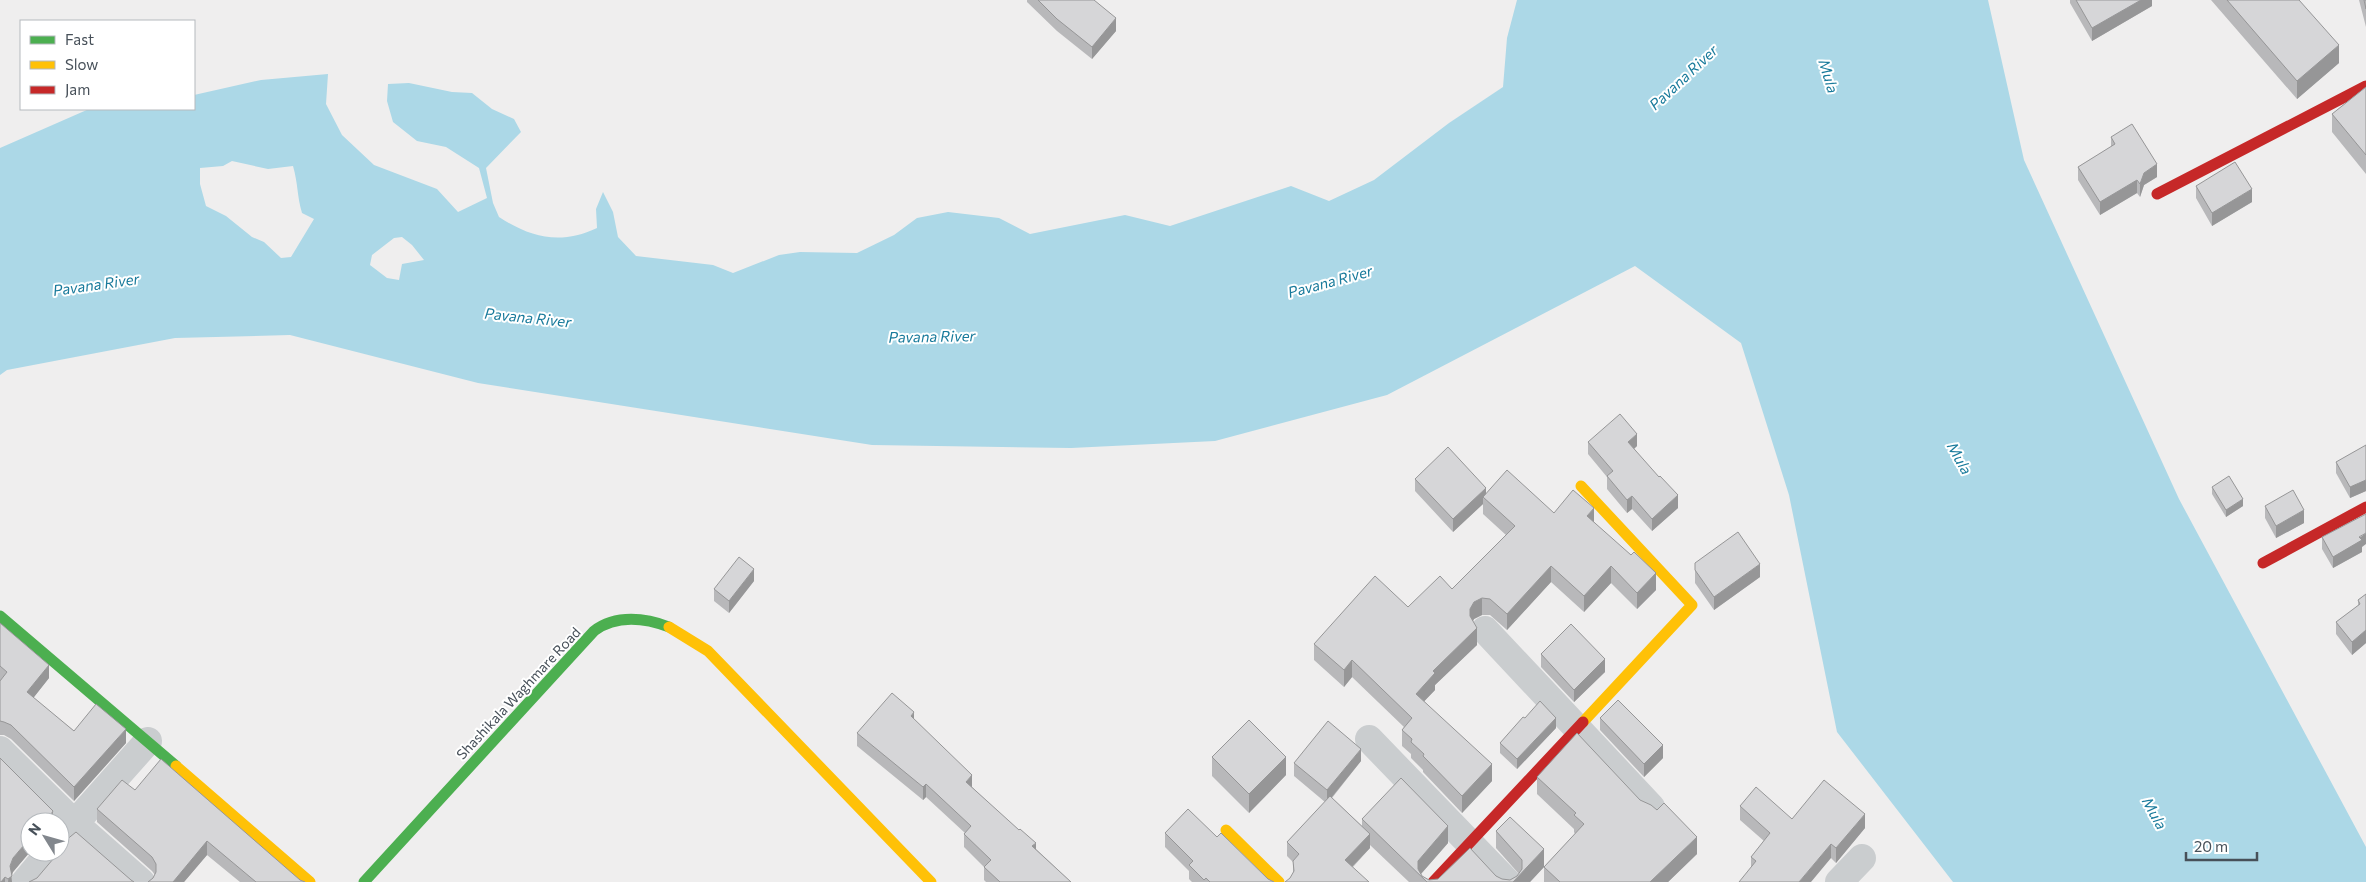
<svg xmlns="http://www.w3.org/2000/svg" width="2366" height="882" viewBox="0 0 2366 882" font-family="Commissioner,sans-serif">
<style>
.water{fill:#acd8e7;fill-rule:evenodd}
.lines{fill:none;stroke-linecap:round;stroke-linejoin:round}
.street{stroke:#cacdcf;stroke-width:28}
.fast{stroke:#4caf50;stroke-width:11}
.slow{stroke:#ffc107;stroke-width:11}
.jam{stroke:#c62828;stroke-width:11}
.wall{fill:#b8b8ba}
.shaded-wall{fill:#969697}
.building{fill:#d6d6d8;stroke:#969697}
.labels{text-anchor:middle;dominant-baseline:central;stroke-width:4;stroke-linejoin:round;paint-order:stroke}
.street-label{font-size:14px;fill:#475059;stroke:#fff}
.water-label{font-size:15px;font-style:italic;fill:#187a9b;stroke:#fff}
</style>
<rect width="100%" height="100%" fill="#efeeee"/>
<path class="water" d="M1517,0H1988L2024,160L2179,499L2366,847V882H1953L1837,732L1789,495L1741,343L1635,266L1387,395L1215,441L1071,448L872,445L478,383L290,335L175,338L7,370L0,375V148L89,109H194V95L261,80L328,74L326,104L342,135L374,165L437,189L458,212L487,198L479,168L446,147L417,141L393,122L387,101L388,84L409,83L452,92L472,93L492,109L514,119L521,132L486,168L493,203L499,217C531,238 561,245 597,228L596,209L603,192L613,212L618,237L636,256L713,265L733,273L779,255L800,252L857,253L894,235L917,218L948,212L999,218L1030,234L1125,215L1170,226L1291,186L1329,201L1374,180L1449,123L1503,87L1507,38ZM232,161L268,169L293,166C298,183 297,196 302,213L314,219L291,257L281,258L264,242L252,237L226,216L206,206L200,184V168L223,166ZM402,237L412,245L424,260L402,264L399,280L387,278L370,265L372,255L394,238Z"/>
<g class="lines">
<path class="street" d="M1485,630L1651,807
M1369,739L1507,882
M0,750L74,823L141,882
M60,840L148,741
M25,882L50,852
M1839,882L1862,858"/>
<path class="fast" d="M0,616L176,766
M364,882L594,631C616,614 646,618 669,627"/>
<path class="slow" d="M1581,486L1692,605L1583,722
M669,627L708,651L931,882
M176,766L310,882
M1226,830L1279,882"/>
<path class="jam" d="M2157,194L2366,86
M2263,563L2366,507
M1433,882L1583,722"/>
</g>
<path class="wall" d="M1027,0H1094L1116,31L1092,59L1057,31L1027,2Z
M2070,0H2152V6L2092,41L2070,3Z
M2211,0H2299L2339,63L2297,99Z
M2359,0H2366V27Z
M2366,87V174L2332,132V114Z
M2111,137L2157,177L2144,185L2140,197L2137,193L2100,215L2078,180V167L2111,147Z
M2196,186L2252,202L2212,226L2196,198Z
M1588,442L1637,446L1634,449L1678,508L1652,531L1632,509L1627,513L1607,489V477L1588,454Z
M2366,446V491L2350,498L2336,473V462Z
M1415,479L1486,494L1554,513L1594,522L1656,590L1637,609L1611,583L1584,612L1551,582L1507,630L1490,615H1482L1474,619L1473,621L1477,645L1435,685V690L1424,701L1492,781L1462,813L1423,772V770L1411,758V754L1402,746V730L1404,727L1352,677L1344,687L1314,660V644L1452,589L1506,535L1483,514V504L1453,532L1415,491Z
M2212,487L2243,506L2226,517L2212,494Z
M2265,506L2304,523L2276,538L2265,518Z
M2322,537L2362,547V552L2333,568L2322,549Z
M1695,563L1760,577L1714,610L1695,583Z
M754,581L729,613L714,601V589Z
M2366,594V643L2352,655L2336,634V622L2358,606V600Z
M0,623L49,678L33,698L74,731L126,743L74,801L11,739L4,735H0V681L1,680H0Z
M1541,654L1605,672L1574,702L1541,667Z
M1525,718L1556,728L1517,769L1500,753V743Z
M1600,718L1663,758L1644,777L1600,730Z
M914,719L972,787L1036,849L1071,882H986L984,880V867L964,847V834L965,833L926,797L923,800L857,746V733Z
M1212,757L1286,775L1249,813L1212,776Z
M1361,761L1332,798L1362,826V819L1448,843L1421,874L1422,876L1429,880L1496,876L1502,879L1510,880L1517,876L1519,874L1496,848V831L1544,867L1575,834L1574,832V829L1537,794V777L1640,800L1697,854L1668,882H1544V867L1530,882H1409L1370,845V848L1353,867L1290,878L1293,874V862L1287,856V842L1325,802L1294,776V763Z
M135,790L300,880L305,882H240L207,855L184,882H148L153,878L155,875L152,871L97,822V809Z
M1740,806L1792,819L1865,828L1836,863L1831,858L1751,868V857L1764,841L1740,820Z
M53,822L13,872L12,876V882H0Z
M1165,833L1217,837L1268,879L1274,882H1192L1189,879V871L1165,847Z"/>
<path class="shaded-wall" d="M2141,0H2152V6L2092,41V28Z
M1116,18V31L1092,59V47Z
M2339,45V63L2297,99V81Z
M2157,164V177L2144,185L2140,197V184L2144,173Z
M2137,180V193L2100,215V202Z
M2252,189V202L2212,226V213Z
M1637,434V446L1628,454V442Z
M2366,480V491L2350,498V487Z
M1486,488V500L1483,497V504L1453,532V519Z
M1678,495V508L1652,531V519Z
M1632,496V509L1627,513V500Z
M2243,499V506L2226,517V510Z
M1594,508V524L1587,516Z
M2304,510V523L2276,538V526Z
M2366,533V544L2362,547V552L2333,568V557Z
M1760,564V577L1714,610V597Z
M1551,566V582L1507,630V614Z
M1611,566V583L1584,612V596Z
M754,569V581L729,613V601Z
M1656,573V590L1637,609V593Z
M1482,598V615L1474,619L1470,626V609L1474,602Z
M1477,628V645L1435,685V690L1416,710V694L1433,671Z
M2366,630V643L2352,655V642Z
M1605,659V672L1574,702V690Z
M1352,660V677L1344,687V670Z
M49,665V678L27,706V692Z
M914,712V725L911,716Z
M1556,718V728L1517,769V759Z
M126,729V743L74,801V787Z
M1663,745V758L1644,777V764Z
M1361,749V761L1327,803V790Z
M1286,757V775L1249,813V794Z
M1492,764V781L1462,813V796Z
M972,775V788L966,782Z
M926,784V797L923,800V787Z
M53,811V822H46Z
M1865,814V828L1836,863V848Z
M1448,826V843L1420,875L1418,873V861Z
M1370,834V848L1345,874V860Z
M1697,837V854L1668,882H1650Z
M30,838V852L13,872L11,876L12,882H8L10,866L13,858Z
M207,841V855L184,882H173Z
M1036,843V855L1032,846Z
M1831,844V858L1811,882H1799Z
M1544,849V867L1530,882H1513Z
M5,877V882H1Z"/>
<path class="building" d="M1038,0H1094L1116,18L1092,47L1057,19Z
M2076,0H2141L2092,28Z
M2227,0H2299L2339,45L2297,81Z
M2364,0H2366V9Z
M2366,87V155L2332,114Z
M2132,124L2157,164L2144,173L2140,184L2137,180L2100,202L2078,167L2115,144L2111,137Z
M2235,162L2252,189L2212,213L2196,186Z
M1620,414L1637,434L1628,442L1659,477L1660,476L1678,495L1652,519L1632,496L1627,500L1607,476L1613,471L1588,442Z
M2366,445V480L2350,487L2336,462Z
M1448,447L1486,488L1453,519L1415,479Z
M1507,470L1554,513L1573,490L1594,508L1587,516L1631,555L1634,552L1656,573L1637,593L1611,566L1584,596L1551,566L1507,614L1490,599L1482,598L1474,602L1470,609V616L1477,628L1433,671L1435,673L1416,694L1492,764L1462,796L1423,756L1424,754L1411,742L1412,739L1402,730L1412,718L1352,660L1344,670L1314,644L1375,576L1408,607L1440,576L1452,589L1515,526L1483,497Z
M2229,476L2243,499L2226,510L2212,487Z
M2293,490L2304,510L2276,526L2265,506Z
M2366,514V533L2359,537L2362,540L2333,557L2322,537Z
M1738,532L1760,564L1714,597L1695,570V563Z
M739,557L754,569L729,601L714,589Z
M2366,594V630L2352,642L2336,622L2360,604L2358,600Z
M0,623L49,665L27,692L74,731L96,704L126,729L74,787L11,725L4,722L0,721V681L7,672L0,666Z
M1571,624L1605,659L1574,690L1541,654Z
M892,693L914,712L911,716L972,775L966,782L1019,830L1020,829L1036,843L1032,846L1071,882H1000L984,867L991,860L964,834L971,826L926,784L923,787L857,733Z
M1618,700L1663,745L1644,764L1600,718Z
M1540,701L1556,718L1517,759L1500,743L1523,717L1525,718Z
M1249,720L1286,757L1249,794L1212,757Z
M1328,721L1361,749L1327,790L1294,763Z
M1577,733L1640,800L1651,805L1657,810L1664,803L1697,837L1650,882H1560L1544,867L1584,824L1574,815L1576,813L1537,777Z
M0,758L53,811L46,822H30V838L13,858L10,866L12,876L8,879L5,877L1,882H0Z
M161,759L300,880L305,882H256L207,841L173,882H148L153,878L156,872V864L152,857L97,809L122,780L135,790Z
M1401,778L1448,826L1418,861V869L1422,876L1429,880L1438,879L1470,848L1496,876L1502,879L1510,880L1517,876L1522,869V860L1496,831L1510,817L1544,849L1513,882H1427L1362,819Z
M1824,780L1865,814L1836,848L1831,844L1799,882H1739L1756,861L1751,857L1770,833L1740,806L1756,787L1792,819Z
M1330,796L1370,834L1345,860L1369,882H1285L1290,878L1294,871L1293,861L1299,854L1287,842Z
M1188,809L1217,837L1221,833L1268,879L1274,882H1210L1206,878L1204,880L1189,865L1193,861L1165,833Z
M76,832L131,880L134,882H29L37,878L59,852H60L65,841Z"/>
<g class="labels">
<g class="street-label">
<text transform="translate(518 693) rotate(-47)">Shashikala Waghmare Road</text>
</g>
<g class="water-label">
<text transform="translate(1829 76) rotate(73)">Mula</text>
<text transform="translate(1683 77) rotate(-43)">Pavana River</text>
<text transform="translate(1330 281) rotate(-15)">Pavana River</text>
<text transform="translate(96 284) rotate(-8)">Pavana River</text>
<text transform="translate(528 317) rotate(6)">Pavana River</text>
<text transform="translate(932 336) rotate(-1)">Pavana River</text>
<text transform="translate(1960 458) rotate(61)">Mula</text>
<text transform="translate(2155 813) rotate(61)">Mula</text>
</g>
</g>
<rect x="20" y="20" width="175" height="90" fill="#ffffff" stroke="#b5b9bd"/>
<rect x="30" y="36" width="25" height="8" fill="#4caf50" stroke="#b5b9bd"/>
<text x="65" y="45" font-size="15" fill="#475059">Fast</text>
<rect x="30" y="61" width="25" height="8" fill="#ffc107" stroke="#b5b9bd"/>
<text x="65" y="70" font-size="15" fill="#475059">Slow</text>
<rect x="30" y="86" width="25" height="8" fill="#c62828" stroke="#b5b9bd"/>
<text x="65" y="95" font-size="15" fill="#475059">Jam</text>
<g transform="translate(45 837) rotate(307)"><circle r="24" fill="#ffffff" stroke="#b5b9bd"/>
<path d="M0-4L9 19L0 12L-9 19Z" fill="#82878d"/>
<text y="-8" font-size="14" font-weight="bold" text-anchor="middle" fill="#475059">N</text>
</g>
<path d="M2186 852v8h71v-8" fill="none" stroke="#475059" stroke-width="2.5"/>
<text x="2194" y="852" font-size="15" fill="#475059" stroke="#ffffff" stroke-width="4" paint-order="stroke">20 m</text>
</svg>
